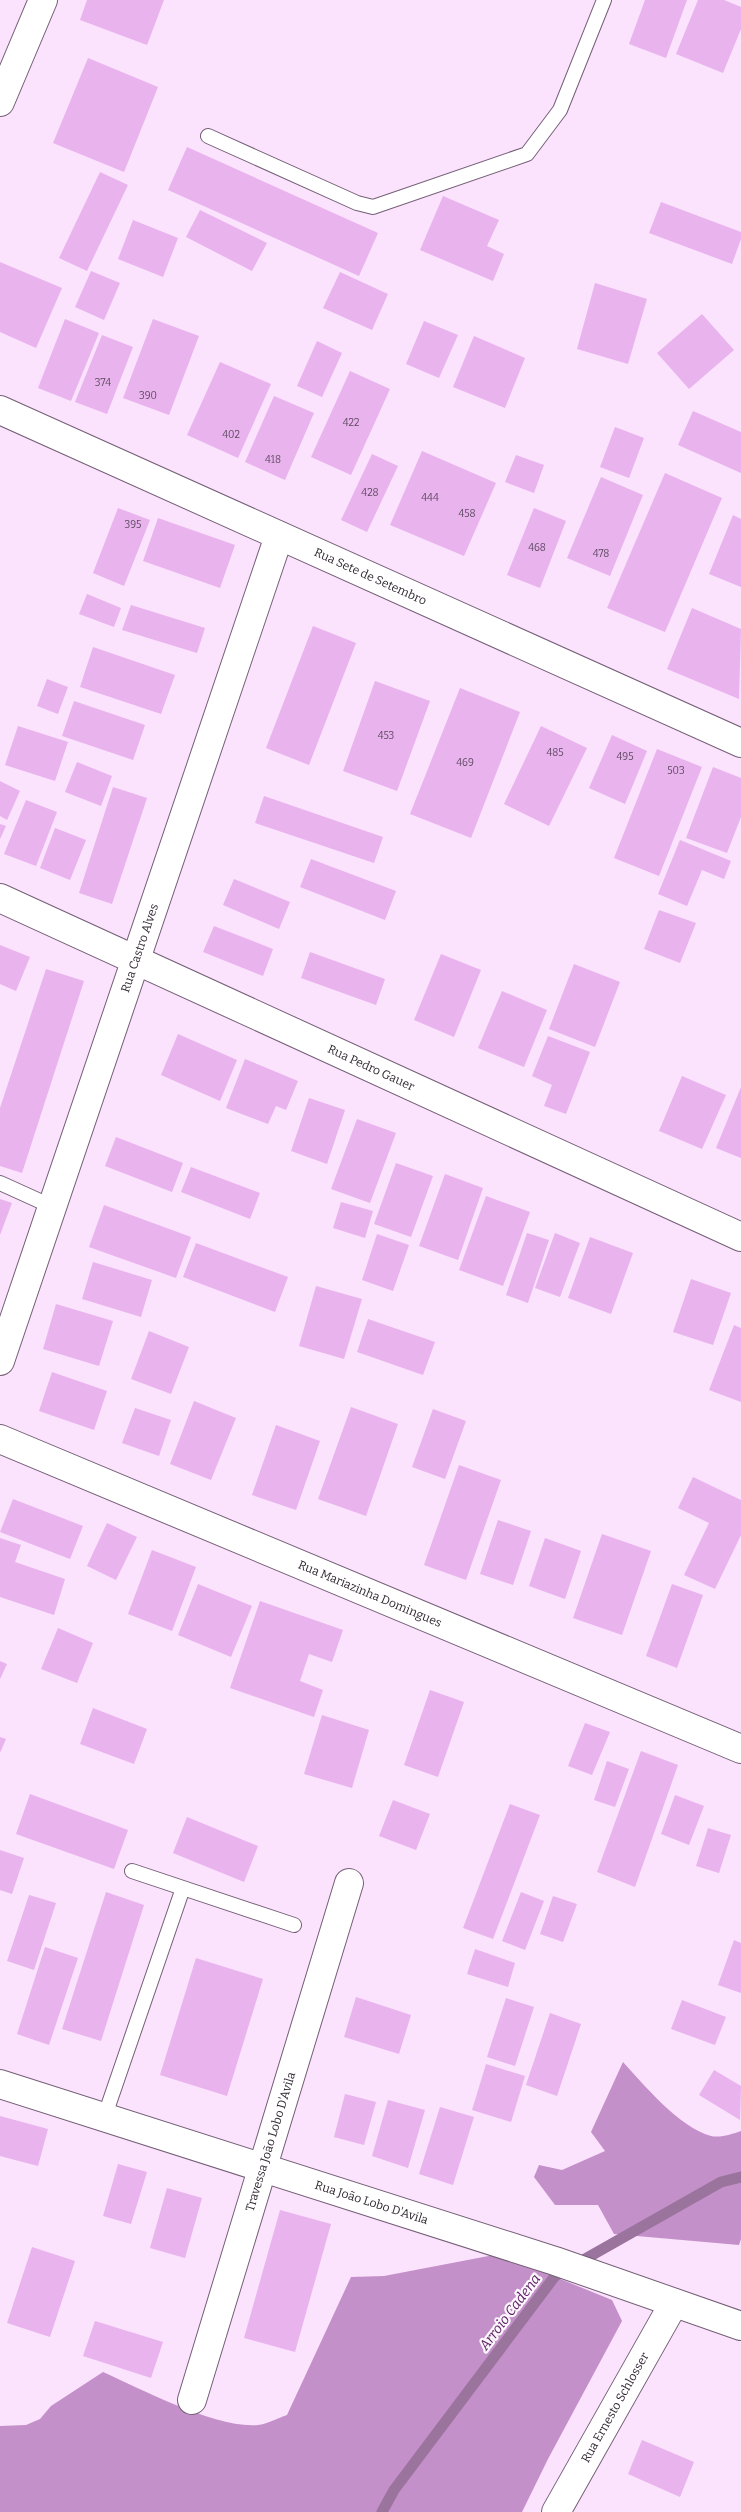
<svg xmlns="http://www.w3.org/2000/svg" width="741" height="2512" viewBox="0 0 741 2512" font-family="Bitter,serif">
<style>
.forest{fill:#c490c9}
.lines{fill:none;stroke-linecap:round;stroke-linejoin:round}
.stream{stroke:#9b749e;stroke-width:11}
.building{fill:#e9b3ee}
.lane-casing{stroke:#745f76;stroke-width:16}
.street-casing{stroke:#745f76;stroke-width:30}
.secondary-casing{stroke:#745f76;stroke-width:30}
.lane{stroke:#fff;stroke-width:14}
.street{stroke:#fff;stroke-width:28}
.secondary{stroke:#fff;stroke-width:28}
.labels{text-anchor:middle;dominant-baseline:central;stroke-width:4.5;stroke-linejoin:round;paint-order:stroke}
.number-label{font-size:10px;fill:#5f4b61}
.street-label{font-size:12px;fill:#312832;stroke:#fcf7fc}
.water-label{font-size:14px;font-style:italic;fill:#5e2065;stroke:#fcf7fc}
</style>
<rect width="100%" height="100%" fill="#fbe2fd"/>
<path class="forest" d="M623,2062C645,2086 679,2127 711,2136C721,2138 732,2134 741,2131V2239L739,2245L614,2234L598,2205H555L534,2177L539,2165L562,2170L605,2151L591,2132Z
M499,2254L612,2300L622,2321L548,2459L522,2512H0V2426L26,2425L40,2419L51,2406L103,2372C141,2389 217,2429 258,2425C267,2424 278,2418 287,2415L351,2277L384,2276Z"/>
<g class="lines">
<path class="stream" d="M382,2512L394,2490L555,2276L721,2182L741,2177"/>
</g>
<path class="building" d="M87,0H164L147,45L80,20Z
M645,0H687L666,58L629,44Z
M698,0H724L741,7V29L723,73L676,54Z
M88,58L158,87L124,172L53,143Z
M187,147L378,233L359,276L168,190Z
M100,172L128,185L87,271L59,258Z
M443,196L499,220L487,246L504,254L493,281L420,250Z
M661,202L741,232V239L732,264L649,233Z
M200,210L267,243L252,271L186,237Z
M133,220L178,238L163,277L118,259Z
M0,262L62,288L36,348L0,332Z
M91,271L120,283L104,320L75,307Z
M340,272L388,294L372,330L323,308Z
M595,283L647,299L628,364L577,349Z
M702,314L734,350L689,389L657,353Z
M65,319L99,333L71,401L38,388Z
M153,319L199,336L169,415L123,398Z
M424,321L458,335L439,378L406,364Z
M102,335L133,347L107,414L75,402Z
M474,336L525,358L505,408L453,387Z
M317,341L342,353L322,397L297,386Z
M220,362L271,384L238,458L187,435Z
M350,371L390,389L351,475L311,457Z
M274,396L314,413L285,480L245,462Z
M693,411L741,432V473L678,445Z
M615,427L644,438L629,478L600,467Z
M422,451L496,483L464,556L390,525Z
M372,454L398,466L367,532L341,520Z
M516,455L544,465L534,493L505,482Z
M665,473L722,498L665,632L607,608Z
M601,477L643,495L610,576L567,558Z
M118,508L150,520L124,586L93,573Z
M534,508L566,521L540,588L507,575Z
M733,515L741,519V587L709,574Z
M158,518L235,545L220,588L143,561Z
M87,594L121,608L114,627L79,614Z
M131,605L205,628L197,653L122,630Z
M692,608L741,629L739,699L667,669Z
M313,626L356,643L309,765L266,748Z
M93,647L175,675L161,714L80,687Z
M47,679L68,687L58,714L37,706Z
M375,681L430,701L397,791L343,771Z
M460,688L520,712L471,838L410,814Z
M74,701L145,725L133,760L62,736Z
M18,726L68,742L55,781L5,765Z
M541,726L587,748L549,826L504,804Z
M612,735L647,751L625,804L589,788Z
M657,749L702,767L659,876L614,858Z
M77,762L112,776L101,806L65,792Z
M713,767L741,778V817L727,853L686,838Z
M0,781L20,791L7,820L0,816Z
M113,787L147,798L112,904L79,893Z
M264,796L383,837L374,863L255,823Z
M26,800L57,812L36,866L4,854Z
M0,824L6,826L0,839Z
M55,828L86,840L70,880L40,868Z
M680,840L731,861L724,879L702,870L687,906L658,894Z
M311,859L396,891L385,920L300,887Z
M234,879L290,902L279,929L223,905Z
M659,910L696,923L680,963L644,949Z
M214,926L273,949L263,976L203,952Z
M0,945L30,957L16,991L0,984Z
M310,952L385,979L376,1005L301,978Z
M441,954L481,970L454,1037L414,1020Z
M574,964L620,982L595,1047L549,1029Z
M46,969L84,981L22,1173L0,1166V1108Z
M502,991L547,1010L524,1067L478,1048Z
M178,1034L237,1060L220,1101L161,1075Z
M548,1036L590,1052L566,1114L544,1106L552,1085L532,1076Z
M245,1059L298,1081L286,1110L276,1106L268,1124L226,1108Z
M682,1076L726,1095L702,1149L659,1131Z
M741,1087V1158L716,1148Z
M309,1098L345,1110L327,1164L291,1151Z
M357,1119L396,1133L370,1203L331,1189Z
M116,1137L183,1163L172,1192L105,1166Z
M396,1163L433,1176L411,1237L374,1224Z
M191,1167L260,1193L250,1219L181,1192Z
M445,1174L483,1188L458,1260L419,1246Z
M486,1196L530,1212L503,1286L459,1270Z
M0,1199L12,1203L0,1235Z
M341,1202L373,1211L365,1238L333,1228Z
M104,1205L191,1237L176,1278L89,1247Z
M527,1233L549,1240L528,1303L506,1295Z
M555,1233L580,1243L560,1297L535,1288Z
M377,1234L409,1245L393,1291L362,1280Z
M590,1237L633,1253L611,1314L568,1298Z
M196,1243L288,1277L275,1312L183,1277Z
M93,1262L152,1280L141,1317L82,1299Z
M691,1279L731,1293L713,1345L673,1332Z
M316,1286L362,1299L344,1359L299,1346Z
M56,1304L113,1321L99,1366L43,1349Z
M368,1319L435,1342L423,1375L357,1352Z
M734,1325L741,1328V1402L709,1390Z
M149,1331L189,1347L171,1394L131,1379Z
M52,1372L107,1391L94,1430L39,1411Z
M194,1401L236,1418L211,1480L170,1464Z
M351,1407L398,1424L366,1516L318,1499Z
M135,1408L171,1420L159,1456L122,1443Z
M433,1409L466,1421L445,1479L412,1467Z
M276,1425L320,1441L296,1510L252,1495Z
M459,1465L501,1480L466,1580L424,1565Z
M693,1477L741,1500V1535L715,1589L684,1575L709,1523L678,1508Z
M13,1499L83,1526L70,1559L0,1532Z
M498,1520L531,1531L513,1585L480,1574Z
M107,1523L137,1537L116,1580L87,1566Z
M602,1534L651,1551L622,1635L573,1618Z
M0,1538L21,1545L15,1562L65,1579L54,1615L0,1597Z
M545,1538L581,1551L565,1599L529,1586Z
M152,1550L196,1567L172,1631L128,1614Z
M198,1584L252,1606L231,1657L178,1635Z
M672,1584L703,1595L677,1668L646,1656Z
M260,1601L343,1630L332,1662L309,1654L300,1681L323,1690L314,1717L230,1688Z
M58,1628L93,1643L77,1683L41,1669Z
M0,1661L7,1664L0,1679Z
M430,1690L464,1702L438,1777L404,1765Z
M93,1708L147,1729L134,1764L80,1744Z
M322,1715L369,1730L352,1788L304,1774Z
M585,1723L610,1732L592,1775L568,1766Z
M0,1737L6,1739L0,1753Z
M641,1751L678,1765L635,1887L597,1872Z
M607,1761L629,1769L615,1807L594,1800Z
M30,1794L128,1830L114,1869L16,1834Z
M675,1795L704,1806L689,1845L661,1834Z
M393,1800L430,1814L416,1850L379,1836Z
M510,1804L540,1815L493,1939L463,1928Z
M187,1817L258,1846L244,1882L173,1853Z
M708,1828L731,1835L719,1873L696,1866Z
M0,1850L24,1858L12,1894L0,1890Z
M106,1892L144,1905L101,2041L62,2029Z
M521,1892L544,1901L525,1950L502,1941Z
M29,1895L56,1903L34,1970L7,1961Z
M553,1896L577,1904L563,1942L540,1934Z
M734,1940L741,1943V1993L718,1985Z
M45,1947L78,1958L49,2045L17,2034Z
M475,1949L515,1963L508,1987L467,1974Z
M196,1958L263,1979L227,2096L160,2075Z
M356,1997L411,2015L399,2054L344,2037Z
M506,1998L534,2007L515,2066L487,2057Z
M682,2000L726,2017L715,2045L671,2029Z
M550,2013L581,2024L557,2096L526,2085Z
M486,2064L525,2076L511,2122L472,2110Z
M714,2070L741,2086L740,2120L699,2095Z
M345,2094L376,2102L364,2145L334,2137Z
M388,2100L425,2110L408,2168L372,2156Z
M440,2107L474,2117L453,2185L419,2174Z
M0,2116L48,2129L38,2166L0,2156Z
M118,2164L147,2172L131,2224L103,2216Z
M167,2188L202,2198L185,2258L150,2248Z
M280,2210L331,2224L295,2352L244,2338Z
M32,2247L75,2261L50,2337L7,2323Z
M95,2321L163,2342L151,2378L83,2356Z
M642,2440L694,2462L680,2497L628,2474Z"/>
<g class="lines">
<defs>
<path id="lane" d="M208,136L357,203L373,207L527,154L560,110L604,0
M0,1183L53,1207
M132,1871L294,1925
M104,2118L183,1888"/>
<g id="street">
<path d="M0,102L43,0"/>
<path id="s1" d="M0,898L741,1237"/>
<path id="s2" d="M0,1439L741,1749"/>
<path id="s3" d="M0,2084L555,2261L741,2326"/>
<path id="s4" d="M192,2400L349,1883"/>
<path id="s5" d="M556,2512L674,2303"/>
</g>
<g id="secondary">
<path id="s6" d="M0,410L741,743"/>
<path id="s7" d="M0,1361L279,536"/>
</g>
</defs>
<use href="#lane" class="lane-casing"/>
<use href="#street" class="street-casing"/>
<use href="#secondary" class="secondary-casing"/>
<use href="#lane" class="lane"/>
<use href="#street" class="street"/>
<use href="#secondary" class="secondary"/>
</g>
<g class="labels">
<g class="number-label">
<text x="103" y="383">374</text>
<text x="148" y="396">390</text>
<text x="351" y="423">422</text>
<text x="231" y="435">402</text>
<text x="273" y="460">418</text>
<text x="370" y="493">428</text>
<text x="430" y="498">444</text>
<text x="467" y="514">458</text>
<text x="133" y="525">395</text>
<text x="537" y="548">468</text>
<text x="601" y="554">478</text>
<text x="386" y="736">453</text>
<text x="555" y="753">485</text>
<text x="625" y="757">495</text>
<text x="465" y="763">469</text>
<text x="676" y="771">503</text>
</g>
<g class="street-label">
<text stroke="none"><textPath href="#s6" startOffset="406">Rua Sete de Setembro</textPath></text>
<text stroke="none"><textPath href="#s7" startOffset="436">Rua Castro Alves</textPath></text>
<text stroke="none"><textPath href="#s1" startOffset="408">Rua Pedro Gauer</textPath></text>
<text stroke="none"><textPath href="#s2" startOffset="401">Rua Mariazinha Domingues</textPath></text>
<text stroke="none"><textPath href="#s4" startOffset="270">Travessa João Lobo D'Avila</textPath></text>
<text stroke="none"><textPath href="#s3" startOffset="390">Rua João Lobo D'Avila</textPath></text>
<text stroke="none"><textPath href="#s5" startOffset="120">Rua Ernesto Schlosser</textPath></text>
</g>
<g class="water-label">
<text transform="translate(510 2312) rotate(-53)">Arroio Cadena</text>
</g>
</g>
</svg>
